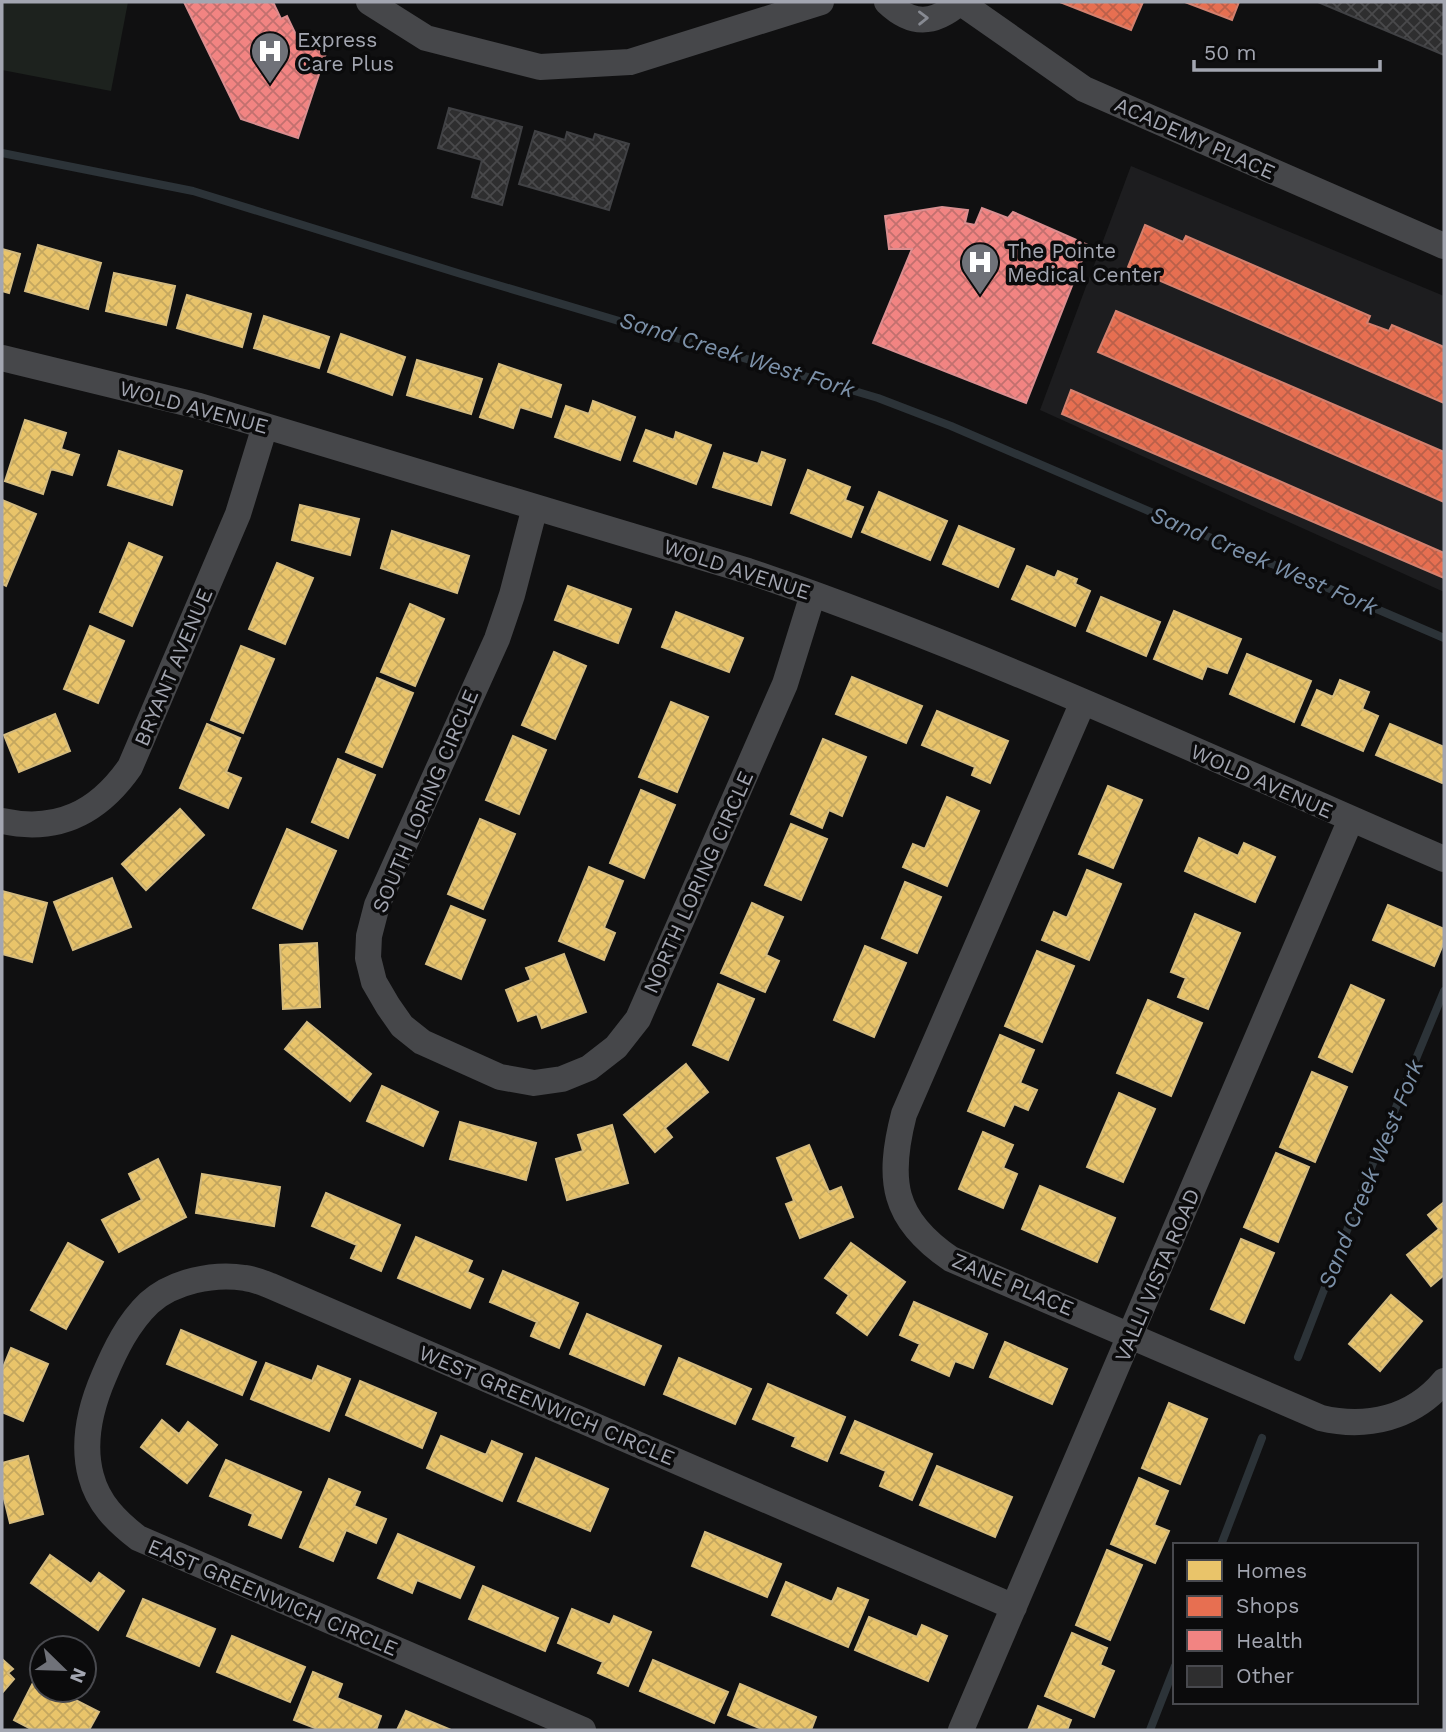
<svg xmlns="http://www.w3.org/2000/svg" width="1446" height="1732" viewBox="0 0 1446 1732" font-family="'Work Sans',sans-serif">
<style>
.built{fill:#1d1d1f}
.green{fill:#1d221e}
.homes{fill:url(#homes-cross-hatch);stroke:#d4bb7f;stroke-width:2}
.shops{fill:url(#shops-cross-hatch);stroke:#d3806e;stroke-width:2}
.health{fill:url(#health-cross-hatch);stroke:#da8e90;stroke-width:2}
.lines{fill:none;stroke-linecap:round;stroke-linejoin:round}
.stream{stroke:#2c3338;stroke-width:8}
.building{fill:url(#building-cross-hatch);stroke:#404144;stroke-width:2}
.minor{stroke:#46474a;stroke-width:26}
.oneway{stroke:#878a92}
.labels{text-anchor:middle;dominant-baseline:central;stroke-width:7;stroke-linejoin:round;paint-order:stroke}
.poi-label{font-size:21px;fill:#a3a6b1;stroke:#0b0b0c;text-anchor:start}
.street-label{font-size:21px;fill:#a3a6b1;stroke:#0b0b0c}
.water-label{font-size:23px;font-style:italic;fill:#7c91a9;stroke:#0b0b0c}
</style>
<defs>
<pattern id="homes-cross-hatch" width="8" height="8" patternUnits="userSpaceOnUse" patternTransform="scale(1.75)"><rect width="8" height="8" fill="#e9c46a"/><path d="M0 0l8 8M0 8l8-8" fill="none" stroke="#c4a75f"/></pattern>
<pattern id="shops-cross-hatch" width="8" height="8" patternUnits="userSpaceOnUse" patternTransform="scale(1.75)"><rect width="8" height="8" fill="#e76f51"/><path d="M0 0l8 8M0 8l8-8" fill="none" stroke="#ba604a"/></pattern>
<pattern id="health-cross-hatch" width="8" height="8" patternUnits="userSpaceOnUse" patternTransform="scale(1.75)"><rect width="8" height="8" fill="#f28482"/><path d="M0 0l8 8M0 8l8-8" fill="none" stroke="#c2706f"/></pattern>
<pattern id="building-cross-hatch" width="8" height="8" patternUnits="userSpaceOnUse" patternTransform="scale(1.75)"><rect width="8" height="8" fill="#2e2e2f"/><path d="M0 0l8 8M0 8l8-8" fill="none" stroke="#49494b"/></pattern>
</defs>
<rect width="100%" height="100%" fill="#101011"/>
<path class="built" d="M1131,166L1444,296V592L1040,410Z"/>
<path class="green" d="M2,2H128L111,91L2,70Z"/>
<path class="homes" d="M38,245L101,263L88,309L25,291Z
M2,249L20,254L9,293L2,291Z
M114,273L175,286L166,325L106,311Z
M187,295L251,314L242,347L177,328Z
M264,316L329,337L319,368L254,348Z
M341,334L405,357L392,395L328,372Z
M417,360L482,379L471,414L407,395Z
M499,364L561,385L551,417L520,407L513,428L480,417Z
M593,401L635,417L620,460L555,437L566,406L589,414Z
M25,420L66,433L61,449L79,455L72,475L51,469L43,494L5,481Z
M646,430L674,440L676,432L711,445L696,484L634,461Z
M119,451L182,471L172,505L108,485Z
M762,452L785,460L771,505L713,487L724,453L758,464Z
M808,470L850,487L845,500L863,507L851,537L791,513Z
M879,492L947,521L930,560L862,532Z
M2,500L36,514L6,586L2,584Z
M300,505L359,519L350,555L292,540Z
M959,526L1014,549L998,587L943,564Z
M392,531L469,556L457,593L381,568Z
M129,543L162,557L132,626L100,612Z
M277,563L313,578L285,644L249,629Z
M1027,566L1055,578L1058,571L1077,579L1075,584L1090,591L1075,626L1012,599Z
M568,586L631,609L618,643L555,620Z
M1101,597L1160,622L1146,656L1087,631Z
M410,604L444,619L415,686L381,672Z
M1174,611L1241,639L1227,673L1207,666L1202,679L1154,659Z
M676,612L743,638L729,672L662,647Z
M90,626L124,641L98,703L64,689Z
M241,646L274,659L243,733L211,720Z
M554,652L586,666L555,739L522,725Z
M1247,654L1311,681L1294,722L1230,694Z
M852,677L922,706L906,743L836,714Z
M377,678L413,693L382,767L346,752Z
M1340,680L1369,692L1362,709L1378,716L1363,751L1302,725L1317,690L1333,697Z
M671,702L708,717L677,792L639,777Z
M937,711L1008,741L990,783L972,775L975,767L922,745Z
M55,714L70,751L19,772L4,735Z
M207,724L240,738L226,772L241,778L228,808L180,788Z
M1390,724L1444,747V777L1442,783L1376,755Z
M513,736L546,750L519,814L486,800Z
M823,739L866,757L842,816L829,810L822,828L791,814Z
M338,759L375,775L348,838L312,822Z
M1108,786L1142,800L1113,868L1079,854Z
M641,790L675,805L644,878L610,863Z
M947,797L979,811L947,886L903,867L913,844L925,849Z
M180,809L204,835L146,890L122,864Z
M480,819L515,834L483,909L448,894Z
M791,824L827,839L801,900L765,885Z
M287,829L336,851L302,929L253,908Z
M1199,838L1238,856L1244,843L1275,857L1255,902L1185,871Z
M589,867L623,881L604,928L615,933L604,960L559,941Z
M1087,870L1121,884L1089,960L1042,940L1054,912L1067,918Z
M112,878L131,927L73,950L54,902Z
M905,882L941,897L917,953L882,938Z
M2,891L47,903L32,962L2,954Z
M752,903L783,917L766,955L779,961L765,992L721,973Z
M1388,905L1444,929V942L1434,966L1373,940Z
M451,906L485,920L461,979L426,964Z
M1195,914L1240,933L1208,1009L1178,997L1186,978L1171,972Z
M317,943L320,1007L283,1009L280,945Z
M865,946L906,963L874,1037L834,1020Z
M1037,951L1074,966L1042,1042L1005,1026Z
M564,954L586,1012L542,1028L537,1014L518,1021L506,990L531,980L526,968Z
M718,984L754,999L728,1060L693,1045Z
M1351,985L1384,1000L1352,1072L1319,1057Z
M1148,1000L1202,1023L1171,1096L1117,1073Z
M307,1022L371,1074L350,1101L285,1049Z
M1000,1035L1034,1050L1020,1083L1037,1090L1028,1110L1014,1104L1004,1126L968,1111Z
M686,1064L708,1092L665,1128L672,1137L655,1152L624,1115Z
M1312,1072L1347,1087L1315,1162L1280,1147Z
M382,1086L438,1112L423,1146L367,1121Z
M1119,1093L1155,1109L1123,1182L1087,1167Z
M460,1122L536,1143L526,1180L450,1159Z
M612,1125L628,1183L567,1200L556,1159L583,1151L578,1135Z
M983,1132L1013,1145L1003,1168L1017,1174L1003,1208L959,1189Z
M809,1145L829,1192L841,1187L853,1217L800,1238L786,1204L794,1201L777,1158Z
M1276,1153L1309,1167L1278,1242L1244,1227Z
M158,1159L186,1217L119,1252L102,1220L142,1200L129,1174Z
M202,1174L280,1187L274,1226L196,1213Z
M1040,1186L1115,1218L1097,1262L1022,1229Z
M326,1193L400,1225L381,1271L351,1258L357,1245L312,1226Z
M1444,1202V1275L1431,1286L1407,1255L1439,1229L1428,1215Z
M416,1237L472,1261L467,1272L483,1279L470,1308L398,1278Z
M1241,1239L1274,1253L1244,1323L1211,1309Z
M68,1243L103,1262L66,1329L31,1310Z
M851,1243L905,1282L867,1335L837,1313L849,1295L825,1278Z
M503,1271L578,1303L559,1348L531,1336L537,1322L490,1302Z
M1391,1295L1422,1321L1380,1371L1349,1344Z
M914,1302L987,1334L973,1368L955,1361L949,1376L912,1360L920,1344L900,1335Z
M587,1314L661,1346L644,1385L570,1354Z
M181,1330L256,1362L242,1395L167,1364Z
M1005,1342L1067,1369L1052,1404L990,1377Z
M11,1348L48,1364L23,1421L2,1412V1370Z
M679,1358L751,1389L735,1424L664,1394Z
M266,1363L312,1381L318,1366L350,1379L329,1431L251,1399Z
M360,1381L436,1413L422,1448L346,1415Z
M768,1384L845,1417L827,1461L792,1446L796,1437L753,1419Z
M1169,1403L1207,1419L1180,1484L1142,1468Z
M162,1420L179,1434L188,1422L217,1445L187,1483L141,1447Z
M855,1421L932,1454L912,1500L880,1486L886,1471L841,1453Z
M441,1436L486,1455L492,1441L522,1454L502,1501L427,1468Z
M28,1456L43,1514L10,1523L2,1491V1463Z
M536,1458L608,1489L590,1531L518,1501Z
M226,1460L301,1492L281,1538L249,1525L253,1514L210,1496Z
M937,1466L1012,1497L995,1537L920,1505Z
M1139,1478L1168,1491L1154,1525L1169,1531L1155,1563L1111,1544Z
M329,1479L360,1492L354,1506L386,1519L376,1543L346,1530L333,1561L300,1547Z
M705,1532L781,1564L767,1597L692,1566Z
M398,1534L474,1567L460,1598L417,1580L412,1593L378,1578Z
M1107,1550L1142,1565L1110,1640L1076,1625Z
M50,1555L91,1584L99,1573L124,1591L98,1630L31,1583Z
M786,1582L832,1602L838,1588L868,1600L848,1647L772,1615Z
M483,1586L558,1618L545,1651L469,1619Z
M143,1599L215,1629L199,1666L127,1636Z
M572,1609L610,1625L614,1616L651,1632L628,1686L598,1673L603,1662L558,1643Z
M869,1617L917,1637L922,1625L947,1636L928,1681L855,1650Z
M1072,1633L1107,1648L1100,1665L1114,1671L1094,1717L1045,1696Z
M232,1636L305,1667L290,1702L217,1672Z
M2,1659L13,1669L8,1673L14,1679L2,1693Z
M653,1660L728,1692L714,1723L640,1691Z
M313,1672L342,1684L337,1698L381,1716L376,1730H320L294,1720Z
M35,1679L42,1683V1690H56L99,1712L89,1730H33L14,1720Z
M740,1684L816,1717L811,1730H764L728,1715Z
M1038,1706L1071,1720L1067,1730H1028Z
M406,1711L451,1730H397Z"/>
<path class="shops" d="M1060,2H1143L1131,30Z
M1185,2H1239L1232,20Z
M1145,225L1183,242L1186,236L1370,316L1367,323L1389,331L1392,325L1444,347V403L1128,267Z
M1116,311L1444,452V502L1098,352Z
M1071,390L1444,553V578L1062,414Z"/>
<path class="health" d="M184,2H273L281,19L287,16L298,39L327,50L298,138L241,119Z
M942,207L968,210L965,223L975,225L982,208L1008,218L1013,212L1088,245L1026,403L873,343L912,249H889L885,216Z"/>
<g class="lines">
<path class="stream" d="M2,153L193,191L461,274L878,398L951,426L1444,638
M1298,1357L1375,1158L1444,991
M1221,1545L1262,1438
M1150,1730L1175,1666"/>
</g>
<path class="building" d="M1318,2H1444V55Z
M449,108L522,127L502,205L472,197L482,160L438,148Z
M535,131L565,140L567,132L593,140L595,134L629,144L609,210L519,184Z"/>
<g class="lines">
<path class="minor" d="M369,2L426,38L540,67L630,62L821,2
M887,2C912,26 934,25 960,2
M960,2L1084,89L1444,246
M2,358L199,406L748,571C986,652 1214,760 1444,859
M535,507L512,595L497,639L377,905L369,936L368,958L374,982L388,1006L402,1026L422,1042L500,1077L534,1083L562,1079L589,1068L616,1047L638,1019L785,684L813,594
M1083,702L904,1114C887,1180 892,1219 951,1259L1321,1418C1367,1429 1413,1418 1444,1381
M2,821C57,833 98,813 130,767L238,514L265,426
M583,1730L138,1538C116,1521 98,1503 91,1476C82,1443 91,1406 104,1376C115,1350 128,1323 149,1303C173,1281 214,1273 245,1278C254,1279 263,1283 271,1286L1014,1607
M961,1730L1351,819"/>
</g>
<defs><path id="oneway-chevron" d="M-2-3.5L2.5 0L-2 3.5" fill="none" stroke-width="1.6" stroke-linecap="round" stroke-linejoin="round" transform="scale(1.75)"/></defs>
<use class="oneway" href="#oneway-chevron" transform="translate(923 18) rotate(-1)"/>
<defs>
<symbol id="hospital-pin" viewBox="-11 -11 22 30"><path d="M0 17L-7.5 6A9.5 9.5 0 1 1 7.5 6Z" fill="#707279" stroke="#0b0b0c"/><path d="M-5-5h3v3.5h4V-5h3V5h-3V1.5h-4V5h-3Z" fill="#fff"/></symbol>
</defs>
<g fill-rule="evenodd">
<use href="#hospital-pin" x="248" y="29" width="44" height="60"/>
<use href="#hospital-pin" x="958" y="240" width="44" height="60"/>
</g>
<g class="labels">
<g class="poi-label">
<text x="297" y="39">Express<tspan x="297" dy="24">Care Plus</tspan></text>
<text x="1007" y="250">The Pointe<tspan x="1007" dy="24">Medical Center</tspan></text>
</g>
<g class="street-label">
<text transform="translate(1195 138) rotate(24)">ACADEMY PLACE</text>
<text transform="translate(194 407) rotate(15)">WOLD AVENUE</text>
<text transform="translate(737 569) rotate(18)">WOLD AVENUE</text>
<text transform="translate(173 667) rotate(-67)">BRYANT AVENUE</text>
<text transform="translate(1262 781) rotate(24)">WOLD AVENUE</text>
<text transform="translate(425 801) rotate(-67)">SOUTH LORING CIRCLE</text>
<text transform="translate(698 882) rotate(-66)">NORTH LORING CIRCLE</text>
<text transform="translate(1157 1275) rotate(-67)">VALLI VISTA ROAD</text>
<text transform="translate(1013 1284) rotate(23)">ZANE PLACE</text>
<text transform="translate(547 1405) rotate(23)">WEST GREENWICH CIRCLE</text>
<text transform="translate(273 1597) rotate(23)">EAST GREENWICH CIRCLE</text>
</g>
<g class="water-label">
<text transform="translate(737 355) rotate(17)">Sand Creek West Fork</text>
<text transform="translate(1264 561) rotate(23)">Sand Creek West Fork</text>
<text transform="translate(1371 1174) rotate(-68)">Sand Creek West Fork</text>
</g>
</g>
<rect width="1446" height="1732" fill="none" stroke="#a3a6b1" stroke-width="7"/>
<rect x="1173" y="1543" width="245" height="161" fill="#0b0b0c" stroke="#48494e" stroke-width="2"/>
<rect x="1187" y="1560" width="35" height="21" fill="#e9c46a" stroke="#48494e" stroke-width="2"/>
<text x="1236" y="1578" font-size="21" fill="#a3a6b1">Homes</text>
<rect x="1187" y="1596" width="35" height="21" fill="#e76f51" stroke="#48494e" stroke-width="2"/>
<text x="1236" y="1613" font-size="21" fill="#a3a6b1">Shops</text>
<rect x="1187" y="1630" width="35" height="21" fill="#f28482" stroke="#48494e" stroke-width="2"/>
<text x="1236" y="1648" font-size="21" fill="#a3a6b1">Health</text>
<rect x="1187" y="1666" width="35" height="21" fill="#2e2e2f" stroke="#48494e" stroke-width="2"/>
<text x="1236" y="1683" font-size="21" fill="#a3a6b1">Other</text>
<g transform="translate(63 1669) rotate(113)"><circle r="33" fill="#0b0b0c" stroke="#48494e" stroke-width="2"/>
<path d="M0-5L12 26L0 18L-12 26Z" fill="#707279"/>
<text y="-10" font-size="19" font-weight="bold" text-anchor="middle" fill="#a3a6b1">N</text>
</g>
<path d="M1194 60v10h186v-10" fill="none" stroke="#a3a6b1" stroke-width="3.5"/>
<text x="1204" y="60" font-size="21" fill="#a3a6b1" stroke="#0b0b0c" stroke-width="5" paint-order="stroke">50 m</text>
</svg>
